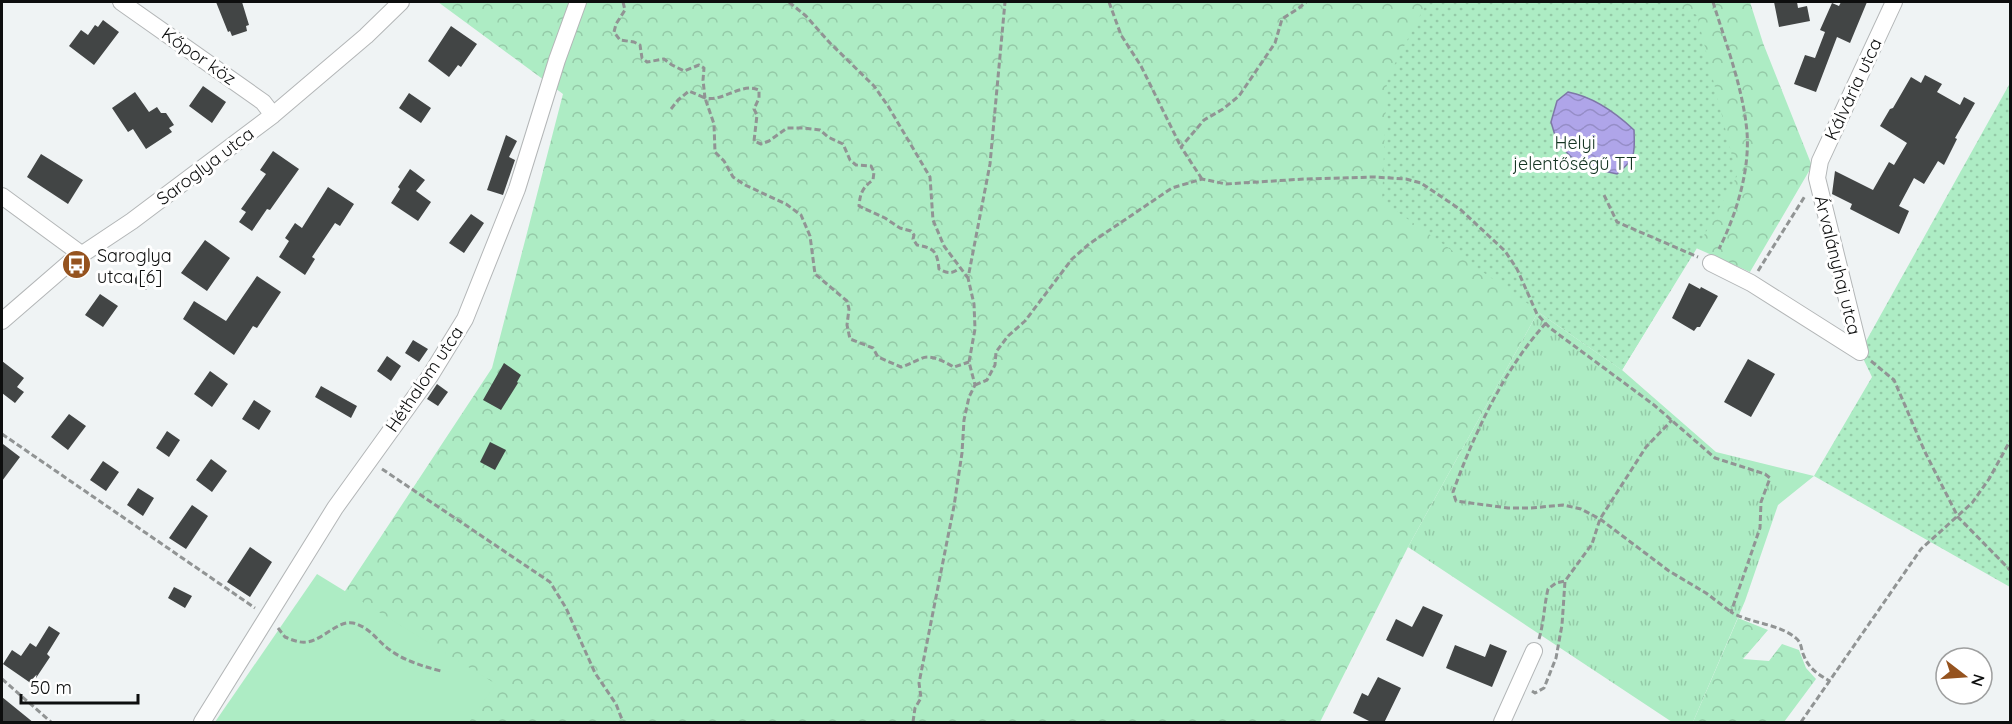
<svg xmlns="http://www.w3.org/2000/svg" width="2012" height="724" viewBox="0 0 2012 724" font-family="Quicksand,sans-serif">
<style>
.grass{fill:url(#grass-tufts)}
.forest{fill:url(#forest-crowns)}
.park{fill:url(#park-dots)}
.garden{fill:#adecc4}
.water{fill:url(#water-waves);stroke:#7e78a7;stroke-width:1.5}
.building{fill:#424545}
.lines{fill:none;stroke-linecap:round;stroke-linejoin:round}
.street-casing{stroke:#b3b6b7;stroke-width:18}
.path{stroke:#919494;stroke-width:3;stroke-dasharray:6 3;stroke-linecap:butt}
.street{stroke:#fff;stroke-width:16}
.labels{text-anchor:middle;dominant-baseline:central;stroke-width:6;stroke-linejoin:round;paint-order:stroke}
.street-label{font-size:18px;fill:#0d0e0e;stroke:#fff}
.park-label{font-size:18px;fill:#153523;stroke:#fff}
.poi-label{font-size:18px;fill:#0d0e0e;stroke:#fff;text-anchor:start}
</style>
<defs>
<pattern id="grass-tufts" width="24" height="20" patternUnits="userSpaceOnUse" patternTransform="scale(1.5)"><rect width="24" height="20" fill="#adecc4"/><path d="M3 7l-1-3M5 7V3M7 7l1-3M15 17l-1-3M17 17v-4M19 17l1-3" fill="none" stroke="#94c9a7"/></pattern>
<pattern id="forest-crowns" width="20" height="18" patternUnits="userSpaceOnUse" patternTransform="scale(1.5)"><rect width="20" height="18" fill="#adecc4"/><path d="M2 6a3 3 0 1 1 6 0M12 15a3 3 0 1 1 6 0" fill="none" stroke="#94c9a7"/></pattern>
<pattern id="park-dots" width="8" height="8" patternUnits="userSpaceOnUse" patternTransform="scale(1.5)"><rect width="8" height="8" fill="#adecc4"/><path d="M2 2h.1M6 6h.1" fill="none" stroke="#94c9a7" stroke-width="1.8" stroke-linecap="round"/></pattern>
<pattern id="water-waves" width="16" height="10" patternUnits="userSpaceOnUse" patternTransform="scale(1.5)"><rect width="16" height="10" fill="#afa5e9"/><path d="M0 5q4-4 8 0t8 0" fill="none" stroke="#958dc7"/></pattern>
</defs>
<rect width="100%" height="100%" fill="#eff3f4"/>
<path class="grass" d="M1538,312L1622,370L1716,452L1814,476L1778,505L1745,601L1693,722H1672L1408,547Z"/>
<path class="forest" d="M438,2H1750L1763,43L1812,166L1750,272L1696,248L1622,370L1538,312L1408,547L1320,722H248L297,664L492,368L563,94Z
M1738,618L1768,630L1743,659L1769,661L1782,644L1799,650L1806,668L1816,679L1784,722H1693Z"/>
<path class="park" d="M1427,2H1664L1697,15L1737,176L1697,248L1622,370L1382,201L1387,79Z
M2010,83V587L1814,476L1872,377L1860,352Z"/>
<path class="garden" d="M317,574L496,684L469,722H215Z"/>
<path class="water" d="M1568,92C1594,97 1615,112 1634,130C1635,154 1636,158 1617,174L1590,168L1571,157L1557,142L1551,122L1557,101Z"/>
<path class="building" d="M216,2H242L249,25L246,26L247,31L232,36L230,31L228,32Z
M1774,2H1797L1798,8L1807,6L1810,21L1779,27Z
M1841,2H1867L1850,43L1837,37L1816,92L1794,84L1805,55L1815,58L1825,32L1820,30L1832,3L1839,6Z
M103,20L119,32L94,65L69,46L81,30L88,35L95,25L98,27Z
M451,26L477,44L461,67L458,65L449,77L428,61Z
M1925,75L1942,84L1937,92L1960,105L1964,97L1975,103L1955,138L1957,139L1944,165L1938,161L1924,184L1914,178L1899,206L1909,211L1899,234L1850,209L1852,204L1832,194L1835,171L1873,190L1889,162L1894,165L1907,143L1880,126L1890,109L1893,108L1911,77L1921,83Z
M203,86L226,102L212,123L189,106Z
M135,92L149,112L157,107L161,113H166L174,125L169,128L172,132L146,149L133,129L128,132L112,108Z
M409,93L431,108L421,123L399,108Z
M506,135L517,141L509,157L515,160L503,195L487,190Z
M273,151L299,169L270,210L267,209L252,231L239,222L246,212L241,209L266,174L260,170Z
M41,154L83,180L68,204L27,177Z
M410,169L425,180L416,191L431,202L418,221L391,203L400,189L398,187Z
M328,187L354,204L340,226L335,223L312,257L315,259L305,275L279,257L289,241L285,238L295,223L302,228Z
M471,214L484,223L464,253L449,243Z
M205,240L230,258L207,291L181,273Z
M140,270L153,278L146,290L133,282Z
M257,276L281,292L257,328L253,326L234,355L183,319L194,301L226,321Z
M1689,283L1700,289L1701,287L1718,296L1700,327H1697L1694,331L1672,318Z
M100,294L118,306L103,327L85,315Z
M413,340L428,349L419,362L405,353Z
M387,356L401,366L391,381L377,371Z
M1748,359L1775,374L1751,417L1724,402Z
M2,361L24,378L17,387L24,392L15,403L2,393Z
M504,363L521,375L517,382L518,383L501,410L483,400Z
M210,371L228,384L212,407L194,394Z
M437,384L448,392L438,406L427,399Z
M321,386L357,406L351,418L315,397Z
M254,400L271,411L259,430L242,419Z
M69,414L86,426L68,450L51,437Z
M167,431L180,440L169,457L156,448Z
M490,442L506,450L495,470L480,462Z
M3,444L20,457L2,481V455Z
M211,459L227,471L212,492L196,480Z
M103,461L119,472L106,491L90,480Z
M138,488L154,498L143,516L127,505Z
M192,505L208,516L186,549L169,538Z
M250,547L272,562L250,597L227,582Z
M174,587L192,596L185,608L168,598Z
M1423,606L1443,615L1423,657L1386,640L1396,619L1412,627Z
M49,626L60,633L47,654L50,657L32,684L3,664L12,650L21,656L30,643L36,647Z
M1490,644L1507,651L1492,687L1446,668L1455,645L1485,657Z
M1378,677L1401,688L1384,723H1373L1353,713L1362,693L1368,696Z
M2,697L34,723H2Z"/>
<g class="lines">
<defs>
<path id="street" d="M121,2L263,102L273,115
M2,196L81,254
M1711,263L1751,283L1860,352
M2,321L69,263L132,221L273,115L366,36L401,2
M1860,352L1817,178L1820,161L1894,2
M202,722L335,508L430,376L465,319L517,189L557,60L578,2
M1502,722L1534,651"/>
</defs>
<use href="#street" class="street-casing"/>
<path class="path" d="M623,2L625,10L616,24L614,32L620,40L634,42L640,45L642,58L647,62L664,59L672,65L684,71L699,65L704,68L703,80L705,98C724,102 741,82 759,90V98L754,109L757,115L754,141L761,144L769,141L787,128H803L820,130L828,137L843,144L850,160L856,165L871,166L874,172L873,180C863,187 860,193 859,206L885,218L900,228L911,231L914,235L913,239L917,245C935,248 937,252 939,269C948,274 952,274 960,268
M789,2L806,16L830,43L874,86L888,106L930,177L933,220L944,246L968,278
M1109,2L1121,35L1141,66L1181,147
M1713,2C1726,44 1743,88 1747,132C1750,171 1736,215 1719,249
M671,109L678,100L689,91L705,98L714,124L715,152L724,161L733,177L745,185L786,204L801,215L810,236L815,274L847,301L849,309L847,325L850,339L873,348L878,357L901,367C908,365 913,362 920,359C931,353 944,362 954,367L969,362
M1202,179L1181,147L1204,120L1223,109L1239,96L1275,43L1282,19L1299,8L1306,2
M1604,195L1617,222L1698,257
M1758,271L1805,196
M1546,323C1504,369 1474,434 1453,492L1456,501L1508,508H1531L1563,505L1581,509L1600,519L1669,571L1706,593L1731,612
M1871,361L1894,380L1925,452L1958,517L2010,570
M975,385L987,380L995,365L996,352L1008,336L1025,321L1072,259L1089,244L1172,188L1202,179L1226,184L1304,179L1374,177L1406,179L1421,183L1461,210L1505,251L1517,269L1537,314L1550,328L1654,405L1715,458L1765,474L1770,478L1761,502L1760,528L1731,612C1751,624 1779,623 1797,639C1802,644 1801,650 1804,656C1809,669 1819,675 1830,681
M2,434L255,608
M382,469L550,582L566,608L595,673L616,704L623,722
M278,628L285,637C292,640 299,643 307,642C323,640 338,620 353,623C370,627 377,641 390,650C405,661 422,666 441,671
M1539,639C1544,622 1544,606 1548,589L1556,583L1565,581
M2,679L51,722
M1532,691L1535,693L1544,688L1556,658L1562,625L1565,581L1592,544L1600,519L1646,447L1672,420
M913,722L915,708L921,698L919,683L954,506L962,453L964,420L969,397L975,385L969,362L975,329L974,304L968,278L990,164L1005,2
M1801,722L1921,549L1972,503L1989,479L2010,441"/>
<use href="#street" class="street"/>
</g>
<defs>
<symbol id="bus-disc" viewBox="-11 -11 22 22"><circle r="9.5" fill="#95531f" stroke="#fff"/><path d="M-5-6H5V4H4V6H2V4H-2V6H-4V4H-5ZM-3.5-4V0h7V-4ZM-3.5 1.2v1.5H-2V1.2ZM2 1.2v1.5H3.5V1.2Z" fill="#fff"/></symbol>
</defs>
<g fill-rule="evenodd">
<use href="#bus-disc" x="60" y="248" width="33" height="33"/>
</g>
<g class="labels">
<g class="street-label">
<text transform="translate(199 56) rotate(35)">Kőpor köz</text>
<text transform="translate(1853 89) rotate(-65)">Kálvária utca</text>
<text transform="translate(205 166) rotate(-37)">Saroglya utca</text>
<text transform="translate(1838 265) rotate(76)">Árvalányhaj utca</text>
<text transform="translate(424 379) rotate(-56)">Héthalom utca</text>
</g>
<g class="park-label">
<text x="1575" y="142">Helyi<tspan x="1575" dy="21">jelentőségű TT</tspan></text>
</g>
<g class="poi-label">
<text x="97" y="255">Saroglya<tspan x="97" dy="21">utca [6]</tspan></text>
</g>
</g>
<rect width="2012" height="724" fill="none" stroke="#0d0e0e" stroke-width="6"/>
<g transform="translate(1964 676) rotate(107)"><circle r="28" fill="#ffffff" stroke="#9e9f9f" stroke-width="1.5"/>
<path d="M0-4.5L10 22L0 15L-10 22Z" fill="#95531f"/>
<text y="-9" font-size="16" font-weight="bold" text-anchor="middle" fill="#0d0e0e">N</text>
</g>
<path d="M21 694v9h117v-9" fill="none" stroke="#0d0e0e" stroke-width="3"/>
<text x="30" y="694" font-size="18" fill="#0d0e0e" stroke="#ffffff" stroke-width="4.5" paint-order="stroke">50 m</text>
</svg>
